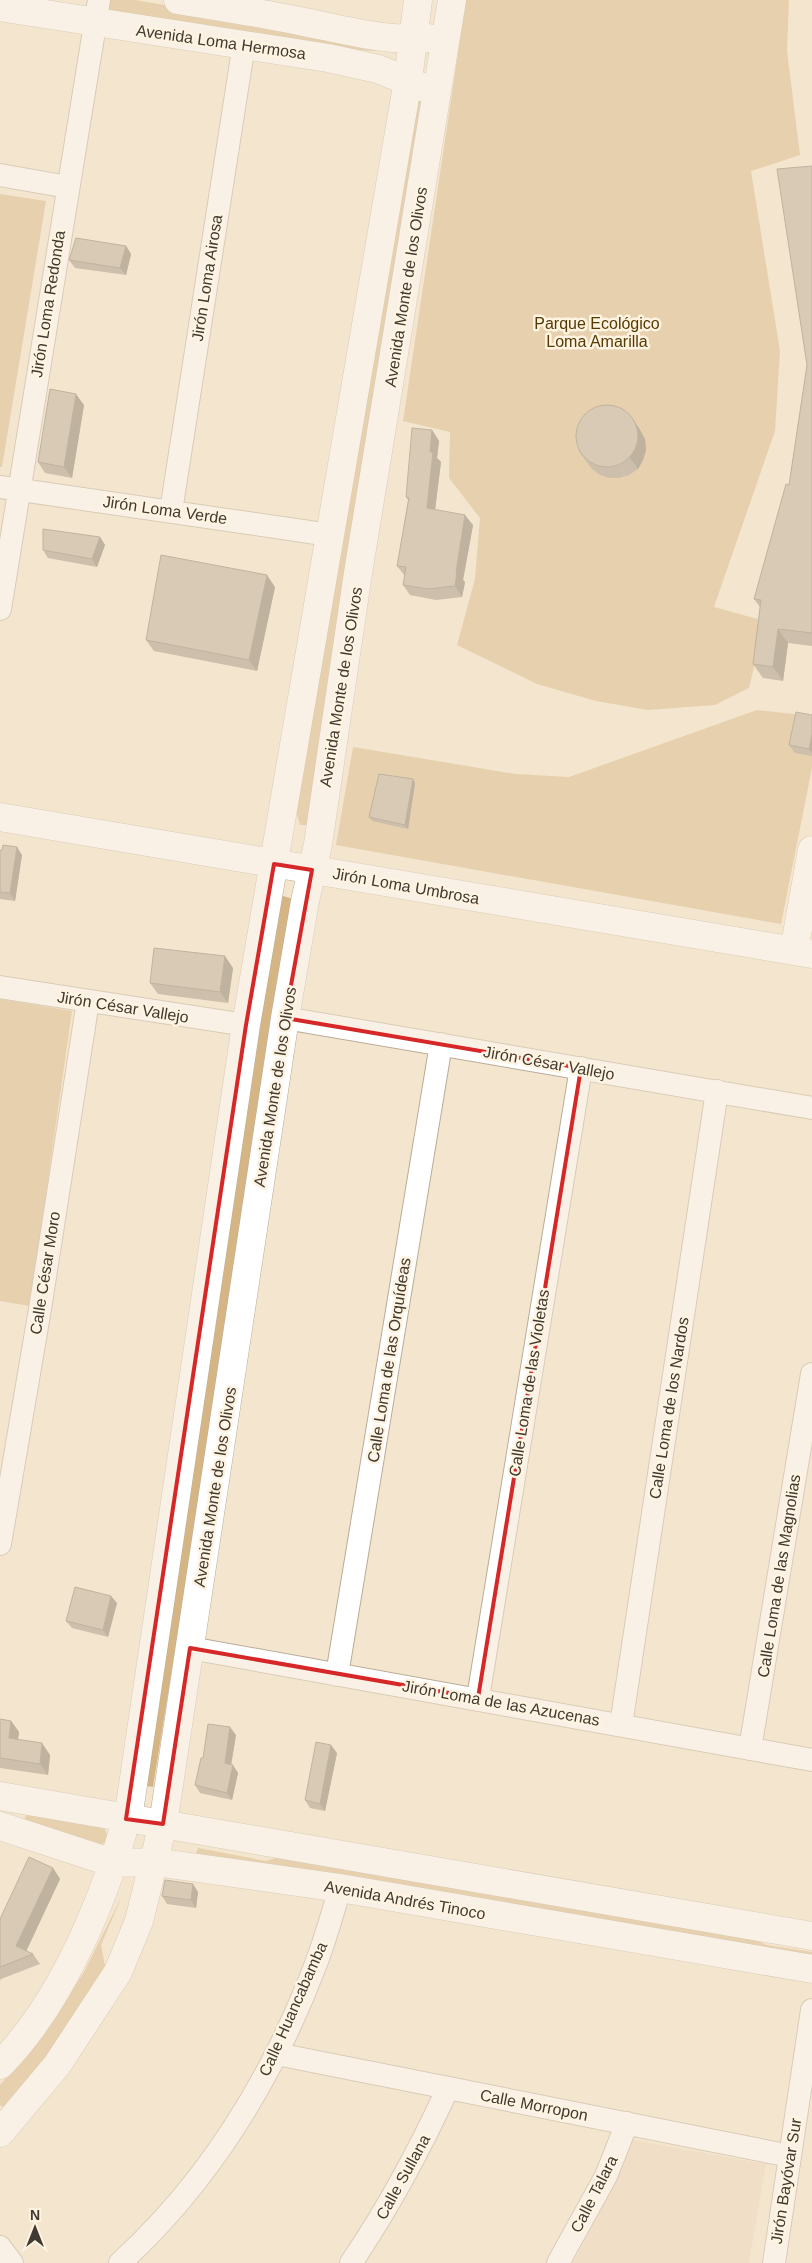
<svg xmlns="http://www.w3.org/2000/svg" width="812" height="2263" viewBox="0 0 812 2263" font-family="Helvetica,sans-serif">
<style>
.built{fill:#ebd7bb}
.green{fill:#d6b584}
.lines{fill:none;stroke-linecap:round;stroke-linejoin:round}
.minor-casing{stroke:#baac97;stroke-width:24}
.tertiary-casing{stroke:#baac97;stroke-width:29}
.minor{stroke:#fff;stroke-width:22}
.tertiary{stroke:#fff;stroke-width:28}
.wall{fill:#9d907e}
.shaded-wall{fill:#7f7667}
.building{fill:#b6a893;stroke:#7f7667}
.marked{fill:none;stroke:#d62828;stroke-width:4;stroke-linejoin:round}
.labels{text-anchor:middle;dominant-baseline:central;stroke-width:5;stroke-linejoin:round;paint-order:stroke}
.street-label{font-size:16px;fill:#403a31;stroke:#fff3e1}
.park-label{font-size:16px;fill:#573a01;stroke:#fff3e1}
</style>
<rect width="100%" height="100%" fill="#f4e5cf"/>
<path class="built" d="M633,2140L766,2164L749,2263H573L604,2203Z"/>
<path class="green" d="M109,0H135L375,41L376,51L310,47L103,25Z
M466,0H789L787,51L800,155L751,171L780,351L775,431L714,607L765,621L749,688L715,705L648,710L596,701L537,684L457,645L475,579L480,518L449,478L450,432L403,421Z
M420,96L425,108L307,825H300L295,806L415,102Z
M0,194L46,201L2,467H0Z
M757,710L812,716V768L781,924L336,845L353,747L515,774L569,777Z
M280,895L296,900L153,1787L141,1785Z
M0,999L72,1011L30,1306L0,1301Z
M27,1814L102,1824L109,1838L99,1847L23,1822Z
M198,1848L266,1861L289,1854L745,1934L766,1945L812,1952V1964L194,1859Z
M122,1896L101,1945L105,1966L44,2060L5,2109L0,2105V2085L44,2035L84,1972Z"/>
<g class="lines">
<defs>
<path id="minor" d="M0,175L68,187
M0,487L330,535
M171,511L244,44
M0,609L99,0
M0,987L246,1025
M285,1018L812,1108
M0,1544L40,1309L88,1001
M190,1648L812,1760
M337,1675L441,1044
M478,1698L581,1068
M621,1725L717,1091
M750,1749L812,1374
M277,2054L790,2156
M0,2247L12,2263
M120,2263C210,2181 274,2075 317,1961C326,1937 333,1912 340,1888
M351,2263C389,2207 420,2149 448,2088
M558,2263L606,2176L627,2123
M774,2263L812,2010"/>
<path id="tertiary" d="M178,0C220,7 262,13 304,22C345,30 387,42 429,38
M0,7L328,58L378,69L422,87
M0,817L812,954
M794,951L812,850
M0,1796L812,1936
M0,1826L113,1863L155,1862L340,1888L812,1969
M0,2065C64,2000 108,1892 130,1805L246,1025L408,80L418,0
M0,2133L57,2065L118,1972L139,1921L163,1824L285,1018L305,901L318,844L358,573L452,0"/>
</defs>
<use href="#minor" class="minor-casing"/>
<use href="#tertiary" class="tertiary-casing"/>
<use href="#minor" class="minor"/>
<use href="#tertiary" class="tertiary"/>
</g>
<path class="wall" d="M812,166V646L788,643L783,681L763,678L753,664L760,607L754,599L789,485L807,365Z
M126,246L131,254L126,275L75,268L69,260Z
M84,405L72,478L45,473L38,462Z
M632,418L640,430L645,439L646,450L643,460L638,469L629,475L619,478H609L600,475L592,469L578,450Z
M432,430L439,441L437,458L441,462L435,510L473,525L463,580L465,582L462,597L436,600L410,595L403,585L405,576L397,566L408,500L406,497Z
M100,537L105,545L97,567L48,558L43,550Z
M275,587L257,671L154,651L146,640Z
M812,715V756L795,753L789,745Z
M415,783L408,829L372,821L369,817Z
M0,850L22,855L15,901L0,899Z
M233,968L228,1003L158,994L150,983Z
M117,1603L108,1637L72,1628L66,1621Z
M0,1719L11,1721L19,1732L18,1740L50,1755L48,1775L0,1768Z
M236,1735L231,1765L238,1773L232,1800L200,1793L195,1785L203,1758Z
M337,1753L325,1811L310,1808L305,1800Z
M53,1868L60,1879L26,1951L33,1954L40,1964L1,1979L0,1981V1919Z
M198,1892L196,1908L167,1904L162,1896Z"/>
<path class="shaded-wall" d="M126,246L131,254L126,275L120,268Z
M76,394L84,405L72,478L64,467Z
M632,418L640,430L645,439L646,450L643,460L638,469L630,458Z
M432,430L439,441L437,458L441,462L434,518L427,508L430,452Z
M465,515L473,525L463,580L465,582L462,597L455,586L456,572Z
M100,537L105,545L97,567L92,559Z
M267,575L275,587L257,671L249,660Z
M778,629L788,643L783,681L773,667Z
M812,734V753L809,749Z
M413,779L415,783L408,829L405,825Z
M17,847L22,855L15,901L10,893Z
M225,956L233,968L228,1003L220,992Z
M111,1596L117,1603L108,1637L103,1630Z
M11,1721L19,1732L16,1750L9,1738Z
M230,1727L236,1735L230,1771L225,1763Z
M42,1743L50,1755L48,1775L40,1764Z
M331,1745L337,1753L325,1811L320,1804Z
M233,1765L238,1773L232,1800L227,1793Z
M53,1868L60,1879L24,1956L16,1946Z
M193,1884L198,1892L196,1908L191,1900Z"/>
<path class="building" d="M812,166V633L778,629L773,667L753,664L761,600L754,599L786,484L789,485L807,365L777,169Z
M76,238L126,246L120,268L69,260Z
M50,389L76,394L64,467L38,462Z
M576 436a31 31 0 1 1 62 0a31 31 0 1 1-62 0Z
M412,428L432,430L430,452H433L427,508L465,515L456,572H457L455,586L428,589L403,585L406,567L397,566L409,498L406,497Z
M43,529L100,537L92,559L43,550Z
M161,555L267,575L249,660L146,640Z
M796,712L812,715V734L809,749L789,745Z
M379,774L413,779L405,825L369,817Z
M3,845L17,847L10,893L0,892V850H2Z
M154,948L225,956L220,992L150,983Z
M75,1587L111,1596L103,1630L66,1621Z
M0,1719L11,1721L9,1738L42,1743L40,1764L0,1758Z
M208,1724L230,1727L225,1763L233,1765L227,1793L195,1785L201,1758H203Z
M316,1742L331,1745L320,1804L305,1800Z
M29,1857L53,1868L16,1946L33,1954L0,1967V1919Z
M165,1880L193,1884L191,1900L162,1896Z"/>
<path d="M0 0H812V2263H0ZM274,864L312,870L285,1018L581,1068L478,1698L190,1648L163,1824L126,1819L246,1025Z" fill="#f4e5cf" fill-opacity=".55" fill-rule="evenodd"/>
<path class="marked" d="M274,864L312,870L285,1018L581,1068L478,1698L190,1648L163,1824L126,1819L246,1025Z"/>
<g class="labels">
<g class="street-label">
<text transform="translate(221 42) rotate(8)">Avenida Loma Hermosa</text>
<text transform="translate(207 278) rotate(-81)">Jirón Loma Airosa</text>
<text transform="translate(406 287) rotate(-81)">Avenida Monte de los Olivos</text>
<text transform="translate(48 304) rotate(-81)">Jirón Loma Redonda</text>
<text transform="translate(165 510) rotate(8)">Jirón Loma Verde</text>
<text transform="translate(341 687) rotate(-81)">Avenida Monte de los Olivos</text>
<text transform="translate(406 886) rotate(10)">Jirón Loma Umbrosa</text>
<text transform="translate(123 1007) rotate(9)">Jirón César Vallejo</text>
<text transform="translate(549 1063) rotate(10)">Jirón César Vallejo</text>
<text transform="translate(275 1087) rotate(-81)">Avenida Monte de los Olivos</text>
<text transform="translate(45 1273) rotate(-81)">Calle César Moro</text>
<text transform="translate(389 1360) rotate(-81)">Calle Loma de las Orquídeas</text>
<text transform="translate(529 1383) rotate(-81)">Calle Loma de las Violetas</text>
<text transform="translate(669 1408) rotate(-81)">Calle Loma de los Nardos</text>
<text transform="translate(215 1487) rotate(-81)">Avenida Monte de los Olivos</text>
<text transform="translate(779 1576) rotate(-81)">Calle Loma de las Magnolias</text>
<text transform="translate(501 1703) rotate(10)">Jirón Loma de las Azucenas</text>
<text transform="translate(405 1900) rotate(10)">Avenida Andrés Tinoco</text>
<text transform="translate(293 2009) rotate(-66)">Calle Huancabamba</text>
<text transform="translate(534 2105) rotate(11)">Calle Morropon</text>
<text transform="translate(403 2177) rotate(-61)">Calle Sullana</text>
<text transform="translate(786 2181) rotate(-81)">Jirón Bayóvar Sur</text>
<text transform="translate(594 2194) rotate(-63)">Calle Talara</text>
</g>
<g class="park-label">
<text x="597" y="323">Parque Ecológico<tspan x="597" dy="18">Loma Amarilla</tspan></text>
</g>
</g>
<g transform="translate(35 2228)" stroke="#fff3e1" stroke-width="4" paint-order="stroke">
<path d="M0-4L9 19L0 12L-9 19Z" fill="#403a31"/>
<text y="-8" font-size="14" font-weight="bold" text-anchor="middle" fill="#403a31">N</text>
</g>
</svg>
